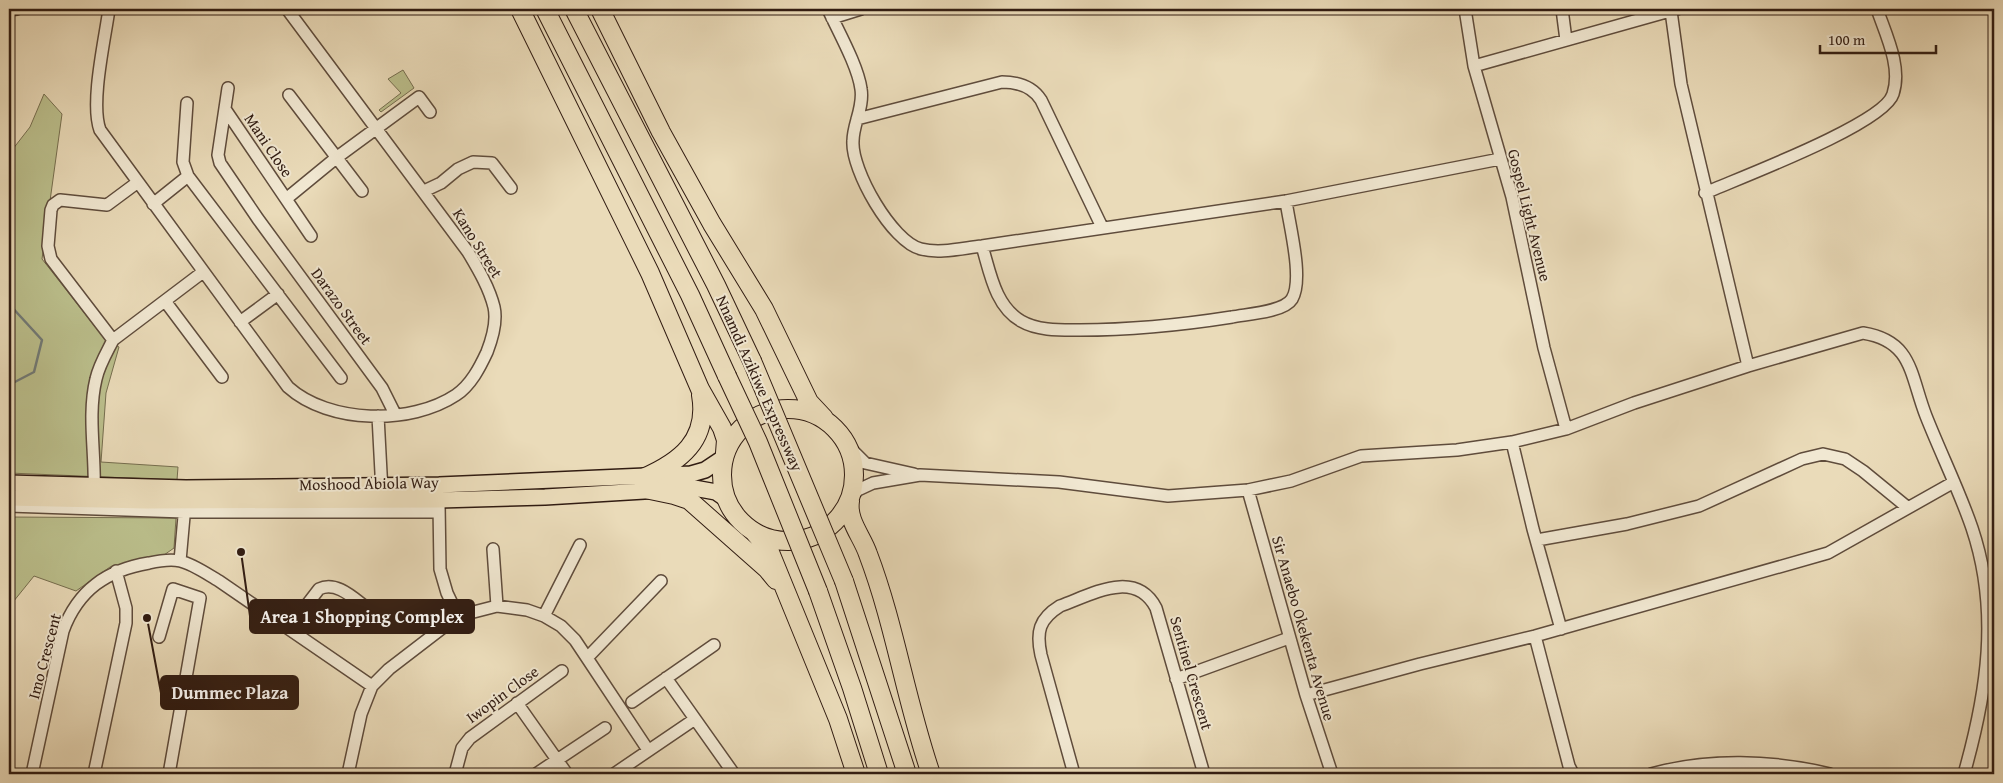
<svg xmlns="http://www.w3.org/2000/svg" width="2003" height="783" viewBox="0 0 2003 783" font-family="'Gentium Book Plus',serif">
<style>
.green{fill:#bbbf8c;stroke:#766e4f}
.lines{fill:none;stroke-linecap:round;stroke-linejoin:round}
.stream{stroke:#717a77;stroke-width:2.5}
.minor-casing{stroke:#5f4c3c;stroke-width:14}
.major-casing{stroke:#311c12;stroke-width:18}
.highway-casing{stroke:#311c12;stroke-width:20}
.minor{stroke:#f1e8d2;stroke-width:11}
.major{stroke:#eadbb9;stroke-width:15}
.highway{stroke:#eadbb9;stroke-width:18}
.highway-bridge-casing{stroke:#311c12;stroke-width:20;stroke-linecap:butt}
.highway-bridge{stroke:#eadbb9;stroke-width:18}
.labels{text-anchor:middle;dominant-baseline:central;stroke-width:4;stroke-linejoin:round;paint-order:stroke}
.street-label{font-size:16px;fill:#311c12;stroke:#f1e8d2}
.leader{fill:none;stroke:#311c12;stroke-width:2}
.callout-dot{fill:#311c12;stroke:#f1e8d2;stroke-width:2}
.callout{fill:#311c12;stroke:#311c12;stroke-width:2}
.callout-label{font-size:18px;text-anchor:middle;font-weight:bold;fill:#fff}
</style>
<rect width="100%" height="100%" fill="#eadbb9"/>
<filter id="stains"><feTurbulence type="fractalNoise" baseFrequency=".004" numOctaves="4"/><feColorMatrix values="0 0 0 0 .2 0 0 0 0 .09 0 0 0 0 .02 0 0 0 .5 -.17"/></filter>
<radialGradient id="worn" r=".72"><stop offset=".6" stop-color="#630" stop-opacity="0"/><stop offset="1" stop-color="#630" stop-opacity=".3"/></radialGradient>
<path class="green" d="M403,70L414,88L381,112L379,110L401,93L388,79Z
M44,94L62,114L42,259L104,338L119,347L106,393L101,462L178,467L177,480L9,473V154L30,127Z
M9,517L176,518L174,548L164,555L110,567L76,591L34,576L9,607Z"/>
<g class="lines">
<path class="stream" d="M9,304L42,340L34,372L9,385"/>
<defs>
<path id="minor" d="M109,9C105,39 90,103 100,130L288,387C329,424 411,425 456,395C471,385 480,367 487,352C492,339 497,320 494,307C489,287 478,269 468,252L287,9
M828,9C838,31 858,66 861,89C864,107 853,124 853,141C851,170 892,242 921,249C940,254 963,248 982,246L1286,201L1500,159
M1465,9L1474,66L1512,197L1544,348L1566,429
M1562,9L1566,40
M9,10L17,9
M1671,11L1681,84L1748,366
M832,18L861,9
M1474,66L1677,9
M228,88L218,155L220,163L258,219L382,388L395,414
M289,95L362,191
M187,103L183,162L188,176L341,378
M225,109L311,236
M857,119L1002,82C1018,82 1032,86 1041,100L1102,227
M424,191L441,183L458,169L473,162L492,163L511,188
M1705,193C1739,178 1884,124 1893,94C1902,67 1886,35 1877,9
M286,199L336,158L419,97L430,112
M153,204L188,176
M982,246C990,272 995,306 1021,321C1038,331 1061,330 1080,330C1132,330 1181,325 1232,317C1247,314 1284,312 1292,299C1304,279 1289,224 1286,201
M165,301L222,377
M240,322L278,294
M113,340L51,259L48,246L51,210L53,205L60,200L107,205L138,182
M378,416L382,492
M1512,442L1533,529L1561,629
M849,447L865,463L914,474
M1248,490L1306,695L1332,774
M94,493C96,456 87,416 96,379C99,365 107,352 113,340L203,272
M851,497L858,490L873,483L920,475L1059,482L1168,496L1248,490L1291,481L1361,456L1457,450L1512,442L1566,429L1634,403L1748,366L1863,333C1913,341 1910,375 1926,416C1941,454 1959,490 1972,528C2000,611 1987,693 1964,774
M439,504L440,569L447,593L458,616
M9,506L184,512H439
M1537,540L1627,524L1699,506L1802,459L1823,454L1845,459L1863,471L1907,507
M493,549L497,606
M180,561L185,505
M544,616L580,545
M289,628L319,589C338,580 356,601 371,611
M1535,636L1569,766L1573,774
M159,637L173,589L200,598L169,774
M587,658L661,581
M666,678L734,774
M1176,679L1289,638
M1306,695L1420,664L1535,636L1828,553L1954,482
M632,702L714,645
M517,703L567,774
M32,774L63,631C78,590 107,570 149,563C158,561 171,559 180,561C193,564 207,574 219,581L372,686
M94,774L126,623V608L116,571
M348,774L361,714L372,686L389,669L458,616L497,606L527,610L544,616L561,626L575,640L587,658L648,750
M455,774L462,748L470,738L562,671
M536,774L605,728
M614,774L695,719
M1074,774L1041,655C1036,632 1039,619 1060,606C1091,595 1135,568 1156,608L1204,774
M1651,774C1709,758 1772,760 1830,774"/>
<path id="major" d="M9,483L186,488L439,485L691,474L705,470L723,458
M9,498L146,501L439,500L545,497L694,488L716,492L726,499"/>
<path id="highway" d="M520,9L650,273L700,389L722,428L726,440L725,453
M545,9L690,295L727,376
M574,9L716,285L752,361
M600,9L661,132L712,224L764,309L809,402L824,418
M722 475a66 66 0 1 1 132 0a66 66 0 1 1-132 0Z
M643,478C680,462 709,440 701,395
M650,490L674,495L689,500L767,569L776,580
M850,501C847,521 862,536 868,554C895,625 906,702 931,774
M754,532L769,550L838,719L856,774
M844,581L907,774
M818,591L852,688L879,774"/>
</defs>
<use href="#minor" class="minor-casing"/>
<use href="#major" class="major-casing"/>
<use href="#highway" class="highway-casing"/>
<use href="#minor" class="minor"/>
<use href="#major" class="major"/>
<use href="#highway" class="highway"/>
<defs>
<path id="highway-bridge" d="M752,361L844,581
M727,376L758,442L818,591"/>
</defs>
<use href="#highway-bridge" class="highway-bridge-casing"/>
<use href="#highway-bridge" class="highway-bridge"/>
</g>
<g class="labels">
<g class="street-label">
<text transform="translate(269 145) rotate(56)">Mani Close</text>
<text transform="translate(1530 215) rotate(76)">Gospel Light Avenue</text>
<text transform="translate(478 243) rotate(58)">Kano Street</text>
<text transform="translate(342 306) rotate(54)">Darazo Street</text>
<text transform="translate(760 383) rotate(66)">Nnamdi Azikiwe Expressway</text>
<text transform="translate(369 483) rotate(-1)">Moshood Abiola Way</text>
<text transform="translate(1304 628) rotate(74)">Sir Anaebo Okekenta Avenue</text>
<text transform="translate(44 656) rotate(-75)">Imo Crescent</text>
<text transform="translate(1192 673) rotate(74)">Sentinel Crescent</text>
<text transform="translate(502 694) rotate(-36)">Iwopin Close</text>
</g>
</g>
<path class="leader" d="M241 552L250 616M147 618L161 693"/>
<g class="callout-dot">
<circle cx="241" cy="552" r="5"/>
<circle cx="147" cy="618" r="5"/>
</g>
<g class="callout">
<rect x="250" y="600" width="224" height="33" rx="5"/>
<rect x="161" y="676" width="137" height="33" rx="5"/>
</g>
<g class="callout-label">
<text x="362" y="623">Area 1 Shopping Complex</text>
<text x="230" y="699">Dummec Plaza</text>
</g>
<rect width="2003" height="783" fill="none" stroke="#eadbb9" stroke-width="30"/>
<rect x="10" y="10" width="1983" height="763" fill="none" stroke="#311c12" stroke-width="2.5"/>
<rect x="15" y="15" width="1973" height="753" fill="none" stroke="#311c12"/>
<path d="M1820 45v8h116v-8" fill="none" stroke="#311c12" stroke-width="2.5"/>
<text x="1828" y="45" font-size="15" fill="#311c12" stroke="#f1e8d2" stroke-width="4" paint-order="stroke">100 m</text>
<rect width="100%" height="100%" filter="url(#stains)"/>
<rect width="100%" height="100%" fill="url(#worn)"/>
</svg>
